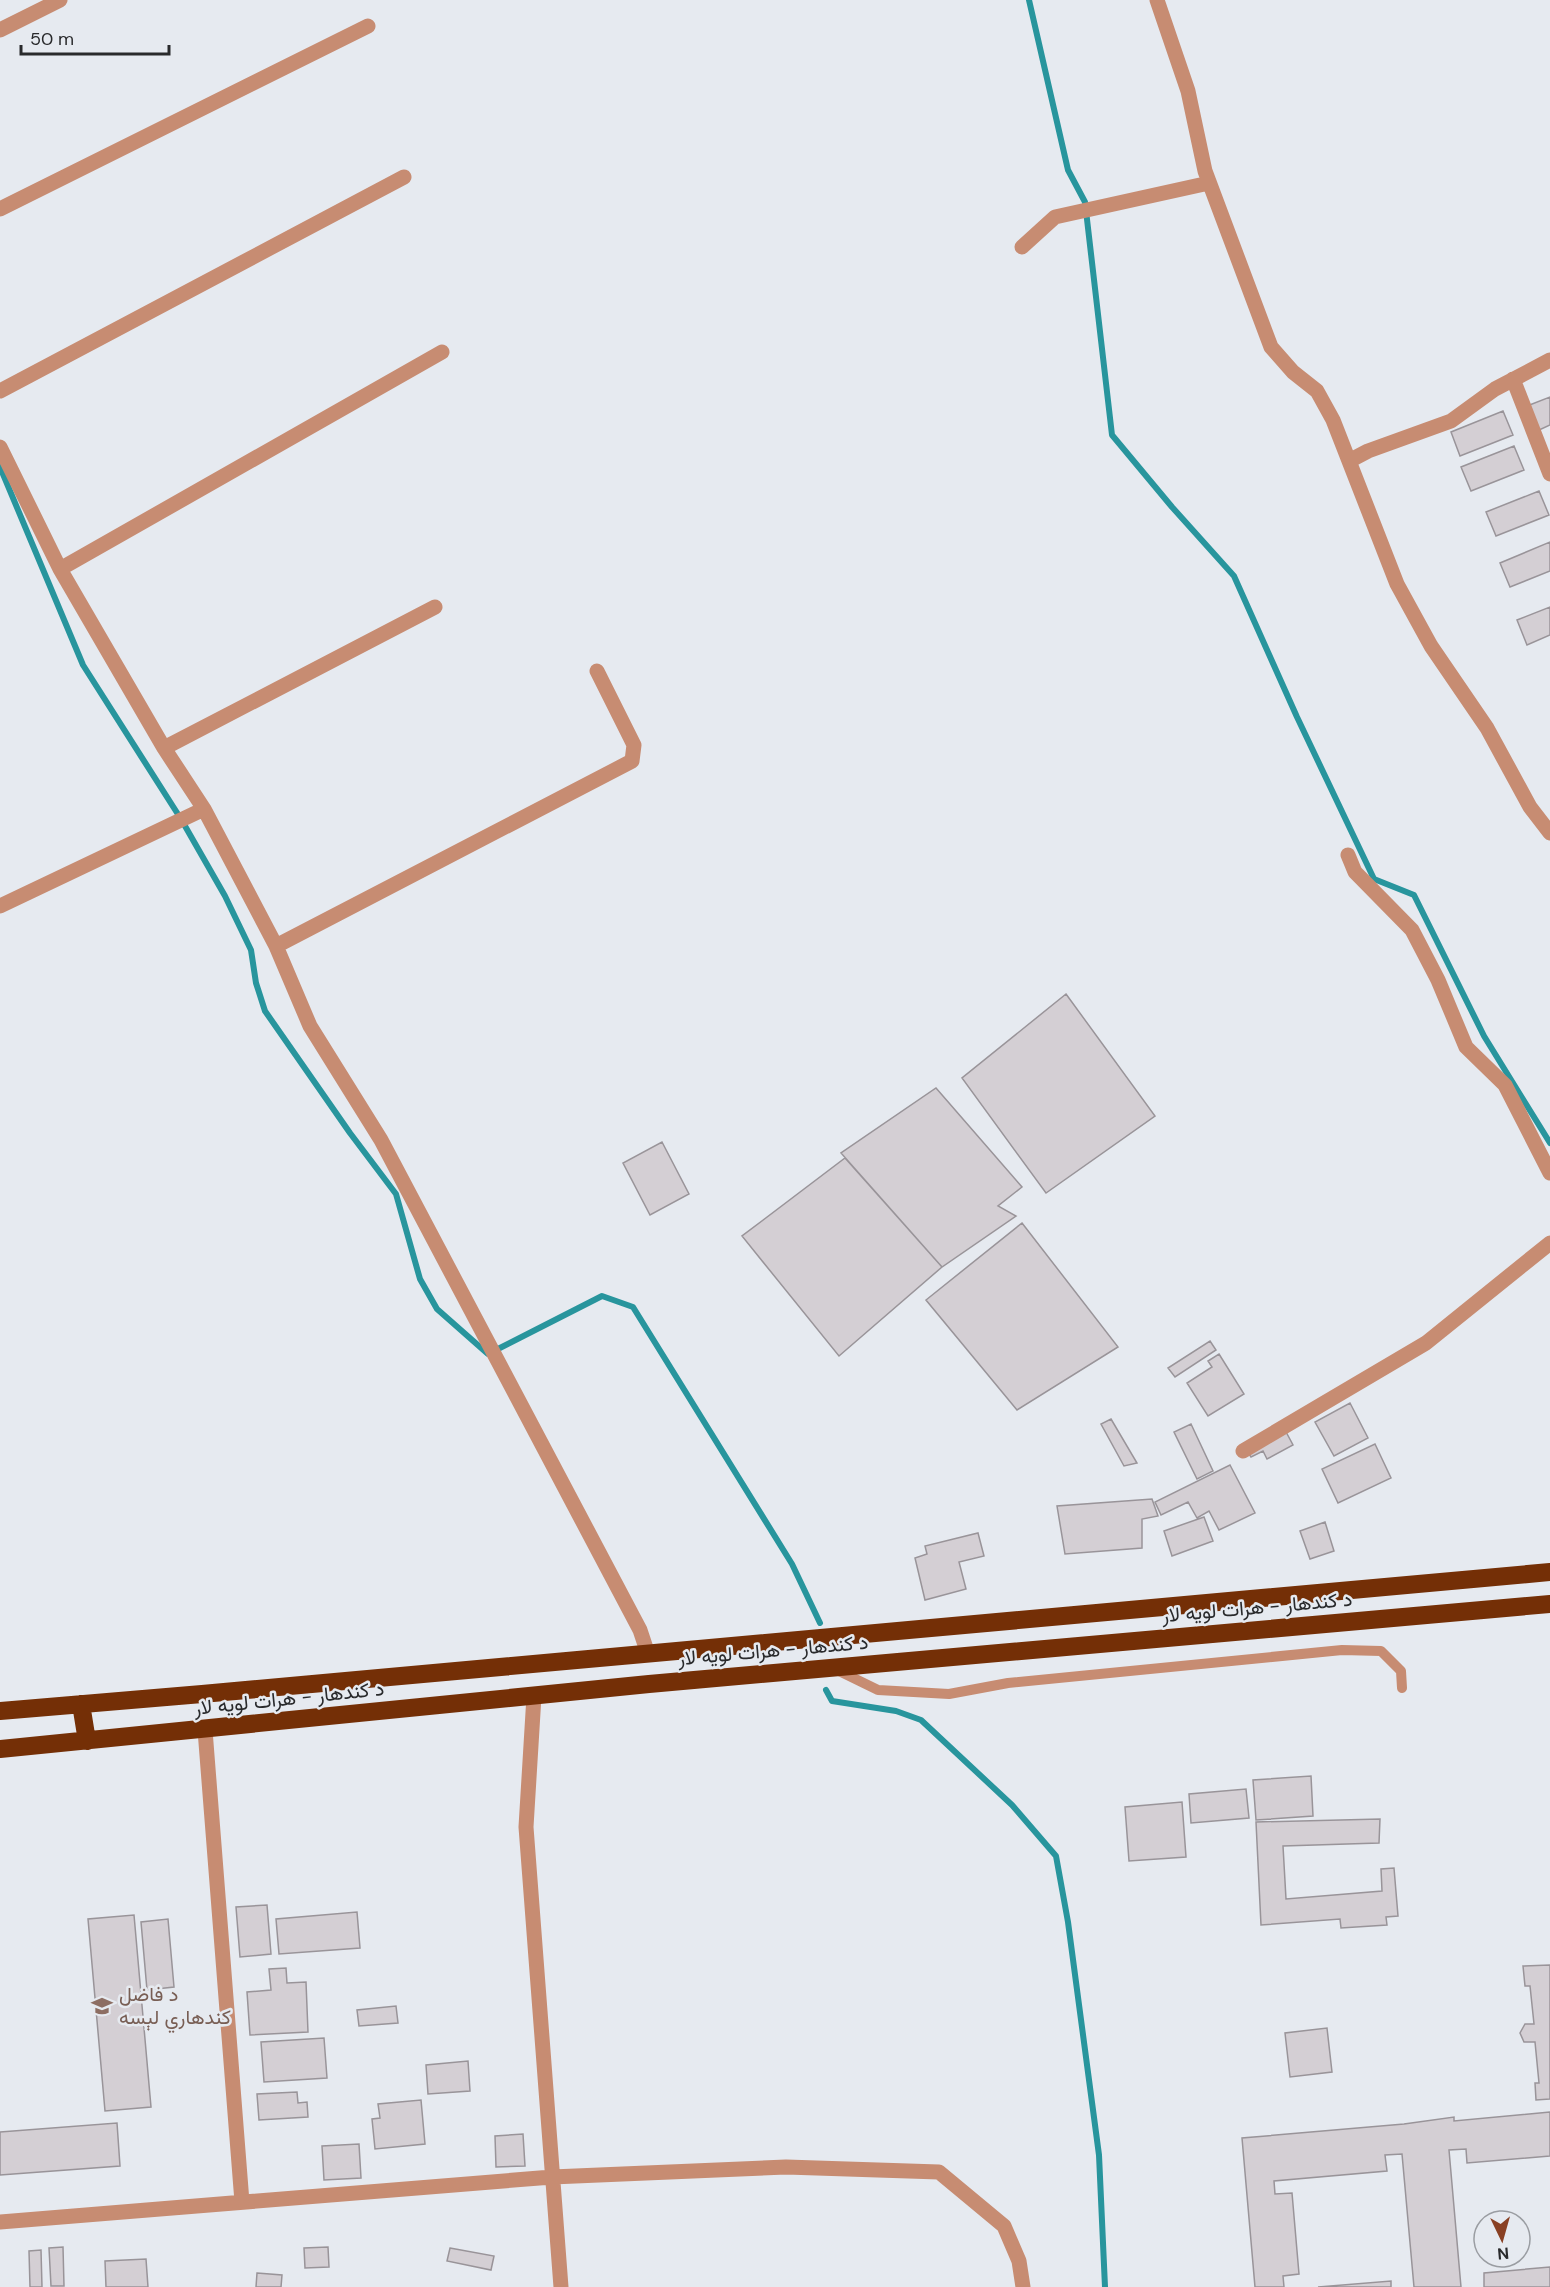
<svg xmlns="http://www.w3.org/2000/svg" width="1550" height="2287" viewBox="0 0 1550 2287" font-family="'DM Sans',Vazirmatn,sans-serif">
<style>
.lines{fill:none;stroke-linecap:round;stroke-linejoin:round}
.stream{stroke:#28959d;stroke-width:6}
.building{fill:#d4cfd4;stroke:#999499;stroke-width:1.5}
.lane{stroke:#c78c72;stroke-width:10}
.street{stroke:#c78c72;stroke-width:15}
.highway{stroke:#742f06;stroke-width:18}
.labels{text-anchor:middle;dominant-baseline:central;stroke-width:5;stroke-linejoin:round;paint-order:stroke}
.street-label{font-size:20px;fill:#292a2c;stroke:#e6eaf0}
.education-label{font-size:20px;fill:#785e54;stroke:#e6eaf0;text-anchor:start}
</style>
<rect width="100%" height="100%" fill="#e6eaf0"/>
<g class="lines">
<path class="stream" d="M1029,0L1068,170L1085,202L1112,435L1172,507L1234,576L1297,717L1374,879L1414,895L1484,1036L1550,1143
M0,467L83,665L181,819L225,896L251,950L256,983L265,1011L350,1133L396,1194L420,1279L437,1309L488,1354L602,1296L633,1307L792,1564L820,1623
M826,1690L832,1701L896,1711L921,1720L1012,1805L1056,1856L1068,1922L1099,2155L1105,2287"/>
</g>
<path class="building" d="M1550,397V425L1537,431L1527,406Z
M1503,411L1513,435L1460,456L1451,432Z
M1514,446L1524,470L1471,491L1461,467Z
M1539,491L1549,515L1496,536L1486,512Z
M1550,542V571L1510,587L1500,563Z
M1550,607V635L1527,645L1517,620Z
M1066,994L1155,1116L1046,1193L962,1078Z
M936,1088L1022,1187L998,1206L1016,1216L942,1267L841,1153Z
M662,1142L689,1194L650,1215L623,1163Z
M845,1158L942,1267L839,1356L742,1236Z
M1022,1223L1118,1347L1017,1410L926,1300Z
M1210,1341L1216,1350L1175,1377L1168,1368Z
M1219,1354L1244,1394L1208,1416L1187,1383L1212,1367L1208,1361Z
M1350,1403L1368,1438L1334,1456L1315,1422Z
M1111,1419L1137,1463L1124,1466L1101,1424Z
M1191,1424L1213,1471L1197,1479L1174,1432Z
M1285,1430L1293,1445L1267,1459L1263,1451L1251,1457L1247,1451Z
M1375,1444L1391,1478L1338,1503L1322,1469Z
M1230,1465L1255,1513L1219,1530L1209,1511L1197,1518L1188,1502L1161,1515L1155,1502Z
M1152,1499L1158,1516L1142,1519V1548L1065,1554L1057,1506Z
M1204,1517L1213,1541L1172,1556L1164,1531Z
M1325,1522L1334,1551L1310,1559L1300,1531Z
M978,1533L984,1556L959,1562L966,1589L925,1600L915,1558L927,1554L925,1546Z
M1311,1776L1313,1816L1256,1820L1253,1780Z
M1246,1789L1249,1818L1191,1823L1189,1794Z
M1182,1802L1186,1857L1129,1861L1125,1807Z
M1380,1819L1379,1843L1283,1846L1286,1899L1382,1891L1381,1869L1394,1868L1398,1916L1386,1917L1387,1925L1341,1928L1340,1919L1261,1925L1256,1822Z
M267,1905L271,1954L240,1957L236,1907Z
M357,1912L360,1948L279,1954L276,1919Z
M134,1915L151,2107L105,2111L88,1919Z
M168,1919L174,1987L147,1990L141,1922Z
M1550,1965V2099L1536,2100L1535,2083H1539L1535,2042H1524L1520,2033L1525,2024H1534L1530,1986H1525L1523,1966Z
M286,1968L287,1983L306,1982L308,2032L250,2035L247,1992L271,1990L269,1969Z
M396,2006L398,2023L359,2026L357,2010Z
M1327,2028L1332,2072L1290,2077L1285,2033Z
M324,2038L327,2078L264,2082L261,2042Z
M468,2061L470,2091L428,2094L426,2065Z
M297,2092L298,2103L307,2102L308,2117L259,2120L257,2094Z
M421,2100L425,2144L375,2149L372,2119L380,2118L378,2104Z
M1550,2112V2156L1467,2163L1466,2149L1449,2150L1461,2287H1414L1402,2154L1385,2155L1387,2171L1274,2181L1275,2194L1292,2193L1299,2274L1283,2276L1284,2287H1255L1242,2138L1404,2124L1454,2117V2121Z
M117,2123L120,2166L0,2175V2132Z
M523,2134L525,2166L496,2167L495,2136Z
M359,2144L361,2178L324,2180L322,2146Z
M63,2247L64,2286H51L49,2248Z
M328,2247L329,2267L305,2268L304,2248Z
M450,2248L494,2256L491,2270L447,2261Z
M41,2250L42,2287H30L29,2251Z
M146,2259L148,2287H106L105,2261Z
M1550,2267V2287H1484V2273Z
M257,2273L282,2275L281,2287H256Z
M1391,2281V2287H1318Z"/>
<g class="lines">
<path class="lane" d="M837,1670L878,1690L949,1694L1008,1683L1342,1650L1381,1651L1401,1671L1402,1688"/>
<path class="street" d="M1157,0L1188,91L1205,171L1271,347L1293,372L1317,391L1333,420L1397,584L1431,646L1487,728L1530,807L1550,833
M0,30L60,0
M0,209L368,26
M1022,247L1055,217L1209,183
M1513,379L1550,474
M0,391L404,177
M0,447L60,569L164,748L204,809L276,946L310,1026L381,1140L640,1630L648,1654
M1349,461L1368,451L1451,421L1495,389L1550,360
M60,569L442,352
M164,748L435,607
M1348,855L1355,872L1412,930L1438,980L1466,1047L1505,1085L1550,1173
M0,906L204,809
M276,946L632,761L634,745L597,671
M1243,1451L1426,1343L1550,1243
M534,1696L526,1827L561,2287
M205,1730L242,2202
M0,2222L552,2177L786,2167L939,2172L1004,2226L1019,2261L1023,2287"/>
<path class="highway" d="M81,1704L87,1741
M0,1711L202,1694L1550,1572
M0,1749L649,1684L1550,1604"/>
</g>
<defs>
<symbol id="school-bare" viewBox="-9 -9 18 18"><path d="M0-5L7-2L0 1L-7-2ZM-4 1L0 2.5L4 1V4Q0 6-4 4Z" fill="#8d6e63" stroke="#e6eaf0" stroke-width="2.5" paint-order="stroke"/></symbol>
</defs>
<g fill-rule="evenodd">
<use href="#school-bare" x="87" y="1991" width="30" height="30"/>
</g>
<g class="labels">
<g class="street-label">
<text transform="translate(1257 1607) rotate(-5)">د کندهار - هرات لويه لار</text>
<text transform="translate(773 1650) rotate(-5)">د کندهار - هرات لويه لار</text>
<text transform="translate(289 1698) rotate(-6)">د کندهار - هرات لويه لار</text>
</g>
<g class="education-label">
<text x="119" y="1994">د فاضل<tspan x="119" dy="23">کندهاري لېسه</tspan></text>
</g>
</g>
<g transform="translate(1502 2239) rotate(175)"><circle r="28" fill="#e6eaf0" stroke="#9a9da2" stroke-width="1.5"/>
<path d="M0-4.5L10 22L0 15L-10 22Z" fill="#894023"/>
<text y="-9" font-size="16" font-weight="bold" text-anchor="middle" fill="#292a2c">N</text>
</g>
<path d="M21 45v9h148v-9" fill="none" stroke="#292a2c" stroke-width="3"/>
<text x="30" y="45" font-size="18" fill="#292a2c" stroke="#e6eaf0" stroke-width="4.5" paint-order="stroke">50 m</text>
</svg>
